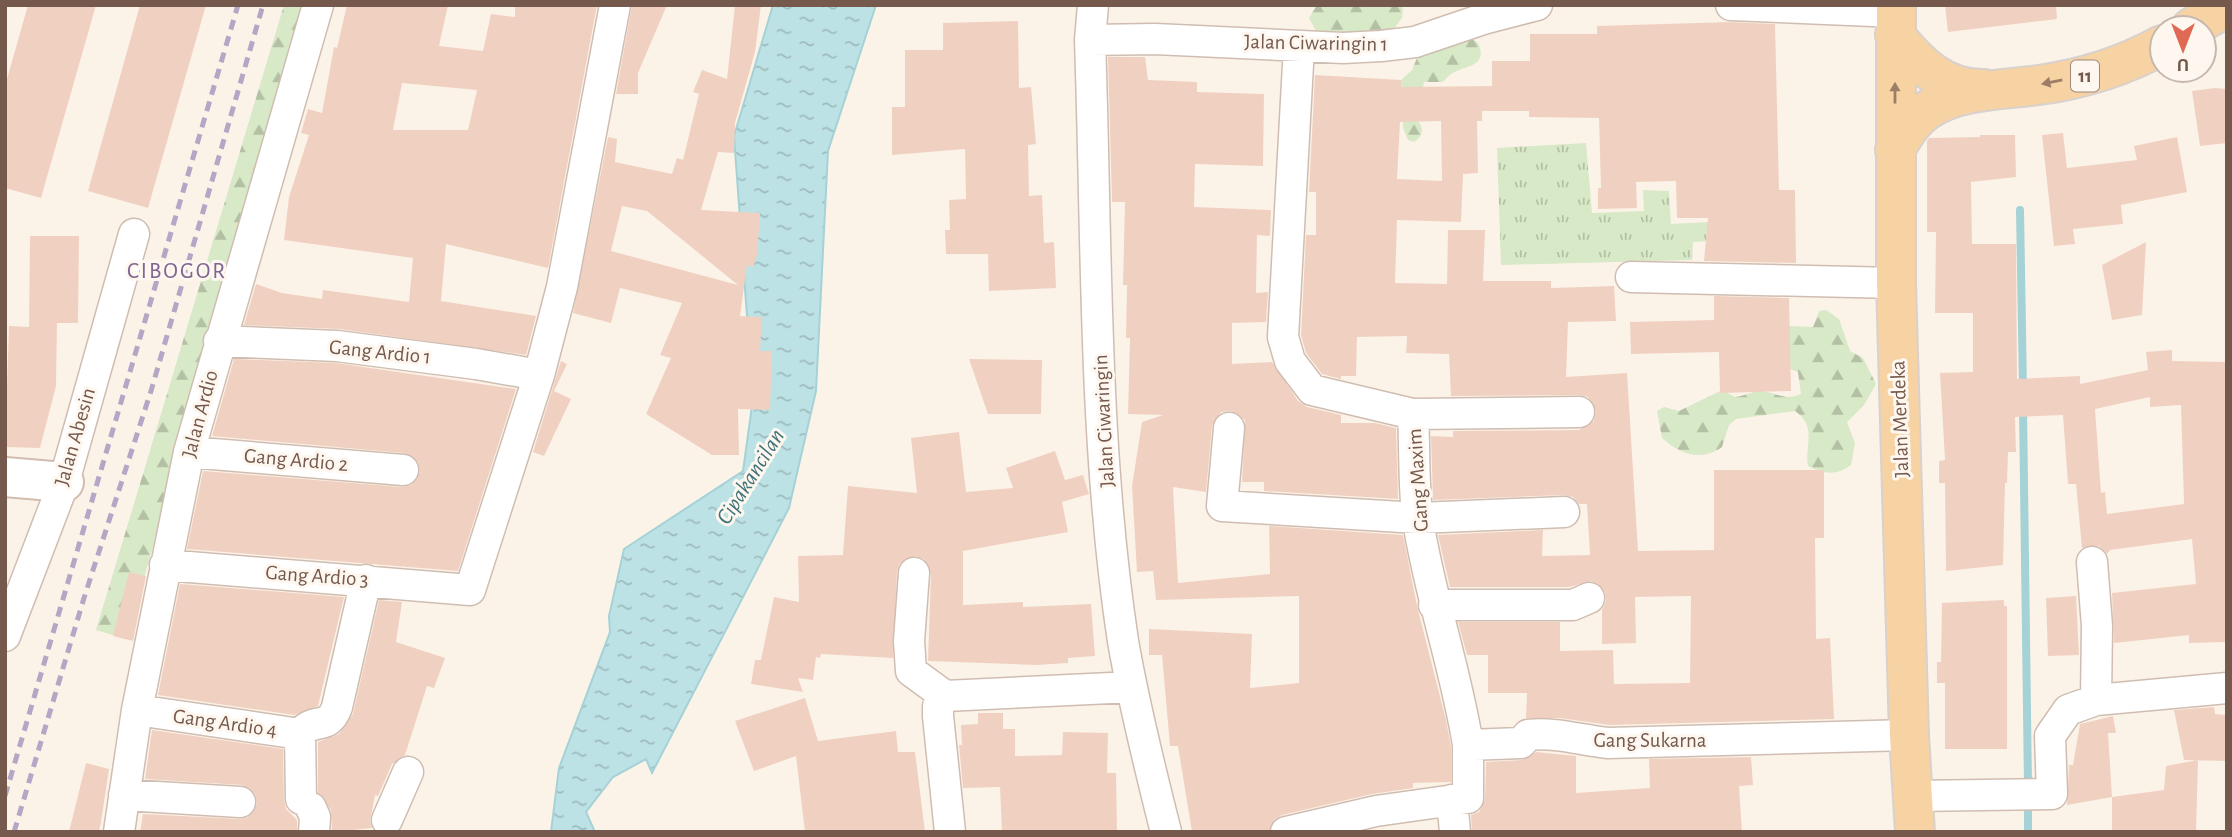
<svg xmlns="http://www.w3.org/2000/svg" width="2232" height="837" viewBox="0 0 2232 837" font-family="'Alegreya Sans',sans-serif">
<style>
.grass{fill:url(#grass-tufts)}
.forest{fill:url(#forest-firs)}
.water{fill:url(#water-ripples);stroke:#a4d2d6;stroke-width:2}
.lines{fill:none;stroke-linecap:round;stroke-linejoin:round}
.stream{stroke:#a4d2d6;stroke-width:8}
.building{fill:#f0d1c1;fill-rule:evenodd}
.street-casing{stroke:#d0bdb1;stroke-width:33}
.secondary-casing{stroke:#d2bcaf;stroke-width:42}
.primary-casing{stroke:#d8d1cd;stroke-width:42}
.street{stroke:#fff;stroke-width:30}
.secondary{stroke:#fff;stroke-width:38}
.primary{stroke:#f7d3a4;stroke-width:38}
.rail{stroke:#b5a6c6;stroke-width:5;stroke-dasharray:10 7;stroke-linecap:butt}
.oneway{fill:#9c7e67}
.labels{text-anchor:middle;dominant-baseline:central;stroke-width:6;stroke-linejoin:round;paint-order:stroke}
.shield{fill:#fef7ef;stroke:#9e887e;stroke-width:2}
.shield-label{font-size:19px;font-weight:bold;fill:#75594d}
.street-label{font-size:21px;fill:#75594d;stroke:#fef7ef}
.neighbourhood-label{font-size:23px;letter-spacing:2px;fill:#7f6591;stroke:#fef7ef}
.water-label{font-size:23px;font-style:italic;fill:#41747a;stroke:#fef7ef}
</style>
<defs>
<pattern id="grass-tufts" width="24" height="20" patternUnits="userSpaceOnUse" patternTransform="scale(1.75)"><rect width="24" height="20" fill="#d7e9c7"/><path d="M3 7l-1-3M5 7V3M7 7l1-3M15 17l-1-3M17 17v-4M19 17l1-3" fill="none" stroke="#b3c0a4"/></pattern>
<pattern id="forest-firs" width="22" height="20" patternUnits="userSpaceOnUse" patternTransform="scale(1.75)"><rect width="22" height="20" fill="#d7e9c7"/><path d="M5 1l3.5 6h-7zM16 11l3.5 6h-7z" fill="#b3c0a4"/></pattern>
<pattern id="water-ripples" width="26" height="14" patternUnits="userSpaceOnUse" patternTransform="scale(1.75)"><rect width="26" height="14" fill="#bde2e5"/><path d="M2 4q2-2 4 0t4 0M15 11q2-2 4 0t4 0" fill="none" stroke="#9ebabc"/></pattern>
</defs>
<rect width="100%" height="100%" fill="#fcf3e8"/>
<path class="grass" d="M1586,143L1592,213L1644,211L1643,190L1669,191L1671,224L1729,221L1726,240L1693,242L1692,260L1501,265L1497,148Z"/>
<path class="forest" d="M284,5H312L126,639L96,630Z
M1317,5H1403L1402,18L1393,30L1349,36L1341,31L1328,33L1316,31L1309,18Z
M1463,33L1478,43C1489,67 1465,65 1451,74C1448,76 1446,80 1442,82H1424L1417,119C1424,128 1424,136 1414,142L1408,140L1403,128L1401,80L1412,70L1419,53L1441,49Z
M1826,310L1839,319L1850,351L1863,358L1876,384L1864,405L1847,422L1855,443L1851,465C1837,476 1823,474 1808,466C1804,446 1818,427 1795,411L1736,419L1729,425L1722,447C1702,462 1679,454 1662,438L1657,411L1664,407L1679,411L1722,390L1735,397C1745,396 1751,391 1762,391C1777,393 1785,401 1801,394L1798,372L1790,369L1786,333L1790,326L1813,327L1819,311Z"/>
<path class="water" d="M773,5H876L828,151L816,391L789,508L652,773L646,759L613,777L586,812L595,832H551L559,768L610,632L609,616L624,549L743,471L753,399L734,136Z"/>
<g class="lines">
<path class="stream" d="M2020,210L2023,389
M2023,408L2028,787
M2028,800V832"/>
</g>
<path class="building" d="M28,5H96L41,198L5,188V86Z
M140,5H206L148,208L88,191Z
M347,5H448L439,46L483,51L491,14L515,17V5H597L548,268L446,244L441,301L536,316L526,355L339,329L244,325L256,284L282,293L322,299L323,290L409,302L413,258L284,240L289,197L309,135L301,133L308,109L322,113L334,47L337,48ZM402,83L477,90L468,130H393Z
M632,5H667L638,73V94H616Z
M735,5H761L755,52L735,123L734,153L718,152L701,210L760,213L757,255L753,267L747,265L740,316L762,317L760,351H772L770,410L738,409L739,455H712L646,414L671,358L660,355L682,303L620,288L611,323L573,313L608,137L617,139L615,162L672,174L677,158L683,160L699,94L693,92L702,70L727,79ZM622,206L647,211L738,285L611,251Z
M1945,5H2056L2057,19L1948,32Z
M1018,21L1019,88L1031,87L1036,144L1028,145L1029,196L1042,195L1044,243L1054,242L1056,288L989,291L988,254H946L945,230H950L949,200L966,199L965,149L892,155V107H905V50H943V23Z
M1730,22L1775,24L1779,190H1795L1796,263L1704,261L1708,218H1677L1676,181L1636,182L1637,208L1598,209V188H1601L1599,118L1529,117V111H1482V121H1477L1478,173L1463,174L1461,222L1397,220L1395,283L1447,284L1448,230H1485L1483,281H1551V288L1614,286L1616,321L1568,322L1566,377L1627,373L1638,551L1714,550V470H1824V538H1815L1816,639L1830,638L1834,719L1609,725L1560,718H1526L1527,693H1488V655H1467L1458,622H1560V651L1613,650L1614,684L1690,683L1691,596L1635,597L1636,643L1602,644V610L1606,601L1605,592L1592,581L1569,587H1450L1438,535L1543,530L1542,556L1590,555L1587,504H1579L1573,497L1563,495L1433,500L1431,436L1453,437V431L1579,430L1594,421L1596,411L1588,397L1579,395L1451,396L1449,354L1406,353L1407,336L1357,337L1356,376H1341V379L1322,374L1306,353L1301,335L1306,235H1316V192H1309L1315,75L1401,80V87L1492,86V61H1530V34H1597V26ZM1441,121L1442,181L1397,179L1400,122Z
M1108,57H1145L1148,80L1197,82V92L1264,94L1263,166L1195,164L1194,207L1271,210L1270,236L1257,235L1256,293L1268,292L1266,322L1232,323V364L1272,362L1298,401L1307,407L1341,415V423H1375L1396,428L1398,499L1264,491V482H1242L1245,420L1231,411L1221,412L1212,426L1206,492L1173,487L1178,583L1270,574L1269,526L1403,535L1417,606L1446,720L1451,747V782L1413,783V788L1372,794L1282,815L1274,820L1269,832H1192L1178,746H1170L1162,655H1149V629L1252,634L1250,688L1299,683V596L1156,600L1153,571L1137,572L1132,486L1142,422L1163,415L1128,414L1130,338H1126L1127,285H1123L1125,202H1112Z
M2215,88L2227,89V143L2200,146L2192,91Z
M2063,133L2067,168L2137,160L2134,146L2177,137L2187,192L2121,205L2123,224L2073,229L2075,244L2054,246L2042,135Z
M1980,135H2015L2016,177L1971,182L1972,244H2016L2017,379L2080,376V384L2148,370L2146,352L2172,350V361L2227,362V642L2189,643V635L2114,643L2112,593L2196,584L2192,539L2110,550L2107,554L2099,546L2082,548L2076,484H2068L2063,415L2015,417L2016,452H2008L2007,483H2005L2003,565L1946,571L1945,483H1939V461L1945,460L1940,373L1973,372V313H1935L1936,232H1927V141L1929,138L1980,137ZM2150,397V407L2181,405L2184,504L2107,514L2105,492L2101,493L2095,409Z
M30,236H79L78,323H57L56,386L40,448L5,447L9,326L29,327Z
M2146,242L2142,315L2112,320L2102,265Z
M1714,296L1789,298L1791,391L1720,393L1719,352L1631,354L1630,322L1714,320Z
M234,359L336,363L516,389L458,571L187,549L203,471L402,487L411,485L420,472L418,462L404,453L212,436Z
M969,359L1042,360L1041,414H988Z
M561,361L567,364L554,391L571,399L544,456L533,452Z
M959,432L966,492L1013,488L1006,468L1055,451L1065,480L1083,475L1089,494L1062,502L1068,532L963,551V605L1023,602V607L1091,604L1095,656L1068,658V663L1036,665L928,661L931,574L924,559L915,556L900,563L897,571L893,658L821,654L820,658L816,657L813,680L798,678L803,692L751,684L755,660H761L774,597L799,602L798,556L843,555L848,486L917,493L911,438Z
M129,572L146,576L133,641L113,636Z
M180,584L344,597L318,706L294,715L158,695Z
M2076,596L2079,655L2048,656L2046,598Z
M379,600L402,602L396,642L445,658L434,688L427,686L405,755L392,764L378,796L375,795L370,821L372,828L332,832L331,810L318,793V742L339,734L353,714Z
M2004,600V606H2007V749H1945V683H1937V662H1941L1942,603Z
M805,698L818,741L896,731L898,752H915L925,832H805L796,756L754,771L735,721Z
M2214,707L2215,714L2227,715V761L2184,760L2174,710Z
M978,713H1003V729H1015V756L1062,755L1063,732L1108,733L1107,773H1116L1117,832H1002L1000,787L963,788L959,745H962L961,725L978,724Z
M2113,716L2116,733H2108L2112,797L2067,805L2069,765H2073L2080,724Z
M152,730L283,749L284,800L286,809L297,820V832H140L143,814L240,819L248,817L257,804L255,794L242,785L145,779Z
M1536,752L1576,756V793L1650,788L1649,759L1751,757L1753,785L1739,786L1742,832H1472L1471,815L1479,812L1485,799L1486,762L1522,760Z
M2198,760L2196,832H2112V797L2164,790L2166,766Z
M86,763L109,769L101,822L99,832H69Z"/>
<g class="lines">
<defs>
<path id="street" d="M1093,5L1090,40C1097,240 1093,443 1123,641C1134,705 1150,769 1166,832
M1731,5L1896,12
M1090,40L1155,39L1343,48L1381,46L1415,42L1483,19L1537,5
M1299,46L1283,337L1290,361L1312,390L1413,414C1415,449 1413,487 1418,521C1430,597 1456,669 1468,745
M1631,277L1896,283
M219,341L337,346L476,364L539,375
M1413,414L1579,412
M1229,428L1222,506L1418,518L1564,512
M189,452L403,470
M2092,562L2097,626L2096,700
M165,565L470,590L539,375L562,287L615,5
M914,573L909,641L911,671L945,696
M1434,605H1573L1589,598
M5,636L64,482L134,234
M137,710L300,734C314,716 328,732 337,707L366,580
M300,734L301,799
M124,795L240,802
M1913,796L2052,794L2050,736L2068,710L2096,700L2227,688
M1452,800L1455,832
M311,808L315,817L314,832
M387,820L408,772
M119,832L137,710L189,452L318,5
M950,832L938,716V706L945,696L1132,687
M1286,832L1376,811L1468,798V745L1521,743L1528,735C1557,732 1580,740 1608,743L1909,735"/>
<path id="secondary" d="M5,477L64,482"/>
<path id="primary" d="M1896,5V283L1909,735L1915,832
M2191,28L2227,7
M1895,35C1918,64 1944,90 1984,89
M1895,150C1904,135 1913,119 1929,109C1960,89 2003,90 2039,85C2082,79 2124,66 2162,45"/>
</defs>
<use href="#street" class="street-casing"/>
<use href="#secondary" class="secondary-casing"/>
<use href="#primary" class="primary-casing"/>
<use href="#street" class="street"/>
<use href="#secondary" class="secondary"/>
<use href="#primary" class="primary"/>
<path class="rail" d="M5,796L238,5
M14,832L84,598L151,391L263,5"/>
</g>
<defs><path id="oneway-solid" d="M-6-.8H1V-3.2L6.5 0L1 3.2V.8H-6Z" transform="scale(1.75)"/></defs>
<g class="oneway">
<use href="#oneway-solid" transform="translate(2052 82) rotate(169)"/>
<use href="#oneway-solid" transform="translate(1895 93) rotate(-90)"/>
</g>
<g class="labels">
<rect class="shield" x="2071" y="60.5" width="28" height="31" rx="5"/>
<g class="shield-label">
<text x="2085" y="76">11</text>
</g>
<g class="street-label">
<text transform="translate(1316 43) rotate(1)">Jalan Ciwaringin 1</text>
<text transform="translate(380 352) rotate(6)">Gang Ardio 1</text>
<text transform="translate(200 414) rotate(-75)">Jalan Ardio</text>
<text transform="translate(1900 419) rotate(-92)">Jalan Merdeka</text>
<text transform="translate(1104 421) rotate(-93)">Jalan Ciwaringin</text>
<text transform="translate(75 437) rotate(-74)">Jalan Abesin</text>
<text transform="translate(296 460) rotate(5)">Gang Ardio 2</text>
<text transform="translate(1418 480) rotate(-94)">Gang Maxim</text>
<text transform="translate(317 576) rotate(4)">Gang Ardio 3</text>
<text transform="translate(225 723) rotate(8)">Gang Ardio 4</text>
<text x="1650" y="740">Gang Sukarna</text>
</g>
<g class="neighbourhood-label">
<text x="177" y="271">CIBOGOR</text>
</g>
<g class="water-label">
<text transform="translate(751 477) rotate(-58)">Cipakancilan</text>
</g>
</g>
<rect width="2232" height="837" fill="none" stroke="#75594d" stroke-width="14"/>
<g transform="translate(2183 49) rotate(180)"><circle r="33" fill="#fef7ef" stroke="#c7b8ae" stroke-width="2"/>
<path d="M0-5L12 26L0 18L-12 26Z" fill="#e06953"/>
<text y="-10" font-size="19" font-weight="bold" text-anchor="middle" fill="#75594d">U</text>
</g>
</svg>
